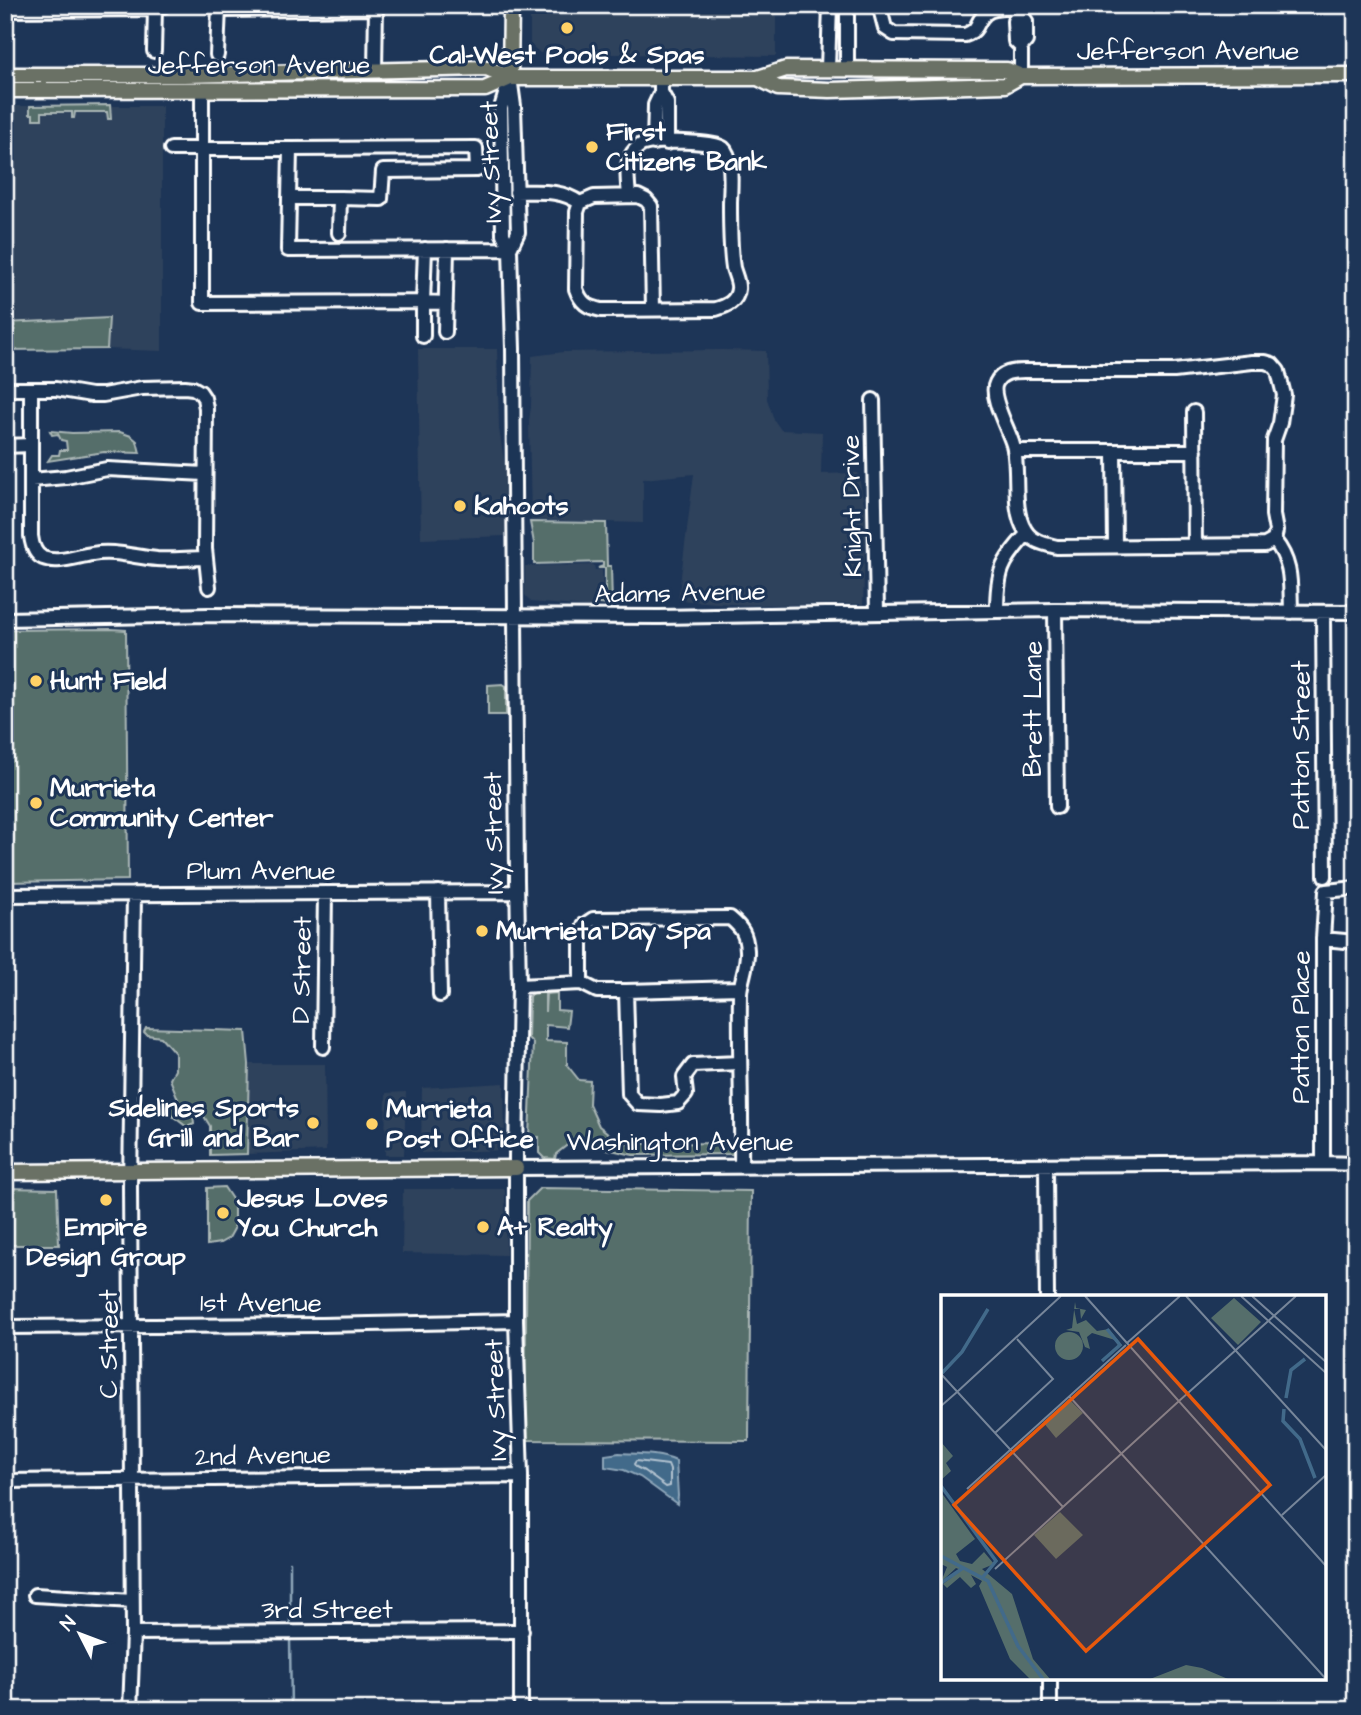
<svg xmlns="http://www.w3.org/2000/svg" width="1361" height="1715" viewBox="0 0 1361 1715" font-family="'Architects Daughter',sans-serif">
<style>
.built{fill:#2f425c}
.green{fill:#556e6b;stroke:#aab6b5;stroke-width:2}
.water{fill:#426a8a;stroke:#8ea6b9;stroke-width:2}
.lines{fill:none;stroke-linecap:round;stroke-linejoin:round}
.shore{stroke:#b3c3d0;stroke-width:2}
.stream{stroke:#8ea6b9;stroke-width:2.5}
.minor-casing{stroke:#fff;stroke-width:18}
.major-casing{stroke:#fff;stroke-width:19}
.minor{stroke:#1d3557;stroke-width:12}
.major{stroke:#6b7165;stroke-width:14}
.poi-dot{fill:#ffd166;stroke:#1d3557;stroke-width:2.5}
.labels{text-anchor:middle;dominant-baseline:central;stroke-width:6;stroke-linejoin:round;paint-order:stroke}
.street-label{font-size:26px;fill:#fff;stroke:#1d3557}
.poi-label{font-size:26px;font-weight:bold;fill:#fff;stroke:#1d3557;text-anchor:start}
.inset-river{fill:none;stroke:#426a8a;stroke-width:3.5}
.inset-road{fill:none;stroke:#77869a;stroke-width:2}
.view{fill:#e8590c;fill-opacity:0.15;stroke:#e8590c;stroke-width:3.5}
.inset-edge{fill:none;stroke:#fff;stroke-width:3.5}
</style>
<rect width="100%" height="100%" fill="#1d3557"/>
<filter id="ink" filterUnits="userSpaceOnUse"><feTurbulence type="fractalNoise" baseFrequency=".0143" numOctaves="2"/><feDisplacementMap in="SourceGraphic" scale="14" xChannelSelector="R" yChannelSelector="G"/><feConvolveMatrix kernelMatrix="1 2 1 2 8 2 1 2 1" color-interpolation-filters="sRGB"/></filter>
<g filter="url(#ink)">
<path class="built" d="M530,5H776V56L540,53L530,44Z
M5,106H162V351L107,349L108,318L5,323Z
M418,349H497L499,429L507,480L505,536L421,539Z
M722,350L766,351L767,399L774,420L781,430L822,432L821,474L858,473L866,513L863,604L743,605L678,600L694,474L643,479V523L531,520L529,421L531,407L532,356L564,352Z
M594,565L595,570H602L603,591L597,593V608L531,602L525,595V566Z
M249,1064H325L326,1151L247,1154Z
M504,1083L505,1150L421,1153L422,1088Z
M406,1092L404,1155H385L386,1093Z
M403,1189H505L506,1255L402,1253Z"/>
<path class="green" d="M110,105L111,119H108L107,112H75L74,118H72V112H42V119H33V114H30V106Z
M109,318L107,349L5,350V323Z
M50,431L72,433L120,432L131,436L137,441L140,453L104,452L48,461L52,455H59L60,450H67L66,441L61,440L58,434L52,435Z
M530,522L606,523L607,566H611L612,605L599,604L598,596L605,593V568H598L603,566V562L534,564V543Z
M111,629L126,630L128,880L5,882V630Z
M503,684L506,686V715H488V685Z
M534,993H545V1012L546,994L557,993V1010L569,1011L567,1027L546,1025V1041L567,1042V1065L579,1080L590,1081L589,1104L599,1126L622,1144L730,1143L734,1148L733,1154L633,1155L590,1145L575,1139L556,1154L555,1159L544,1158L539,1153V1137H529L533,1043L528,1038L529,996Z
M146,1028L246,1031L249,1064L247,1154L210,1155V1126L202,1113H193L194,1124L187,1127L166,1111V1100L178,1099L170,1079L175,1070V1053L161,1037L147,1035L144,1032Z
M224,1187L234,1202V1229L229,1238L220,1243L207,1245V1188Z
M5,1188L57,1189L59,1245H5Z
M540,1188L751,1191L749,1441L525,1440L527,1201Z"/>
<path class="water" d="M619,1453C637,1454 659,1453 676,1461L678,1496L677,1504L640,1477L624,1470L605,1467V1455Z"/>
<g class="lines">
<path class="shore" d="M636,1461L668,1465L670,1470V1486L666,1487L644,1471L636,1467L634,1464Z"/>
<path class="stream" d="M290,1562V1625
M290,1640L291,1710"/>
<defs>
<path id="minor" d="M211,5L225,10L376,8
M879,5L885,28L894,34L965,35C981,29 975,22 985,14C993,6 1010,8 1020,8
M5,10L155,9L165,5
M1020,14L1014,21L1015,41L1021,47
M154,51L155,9
M217,55L219,7
M828,69L830,5
M847,69V5
M375,71L376,5
M1021,76V47L1026,41V21L1020,14L1021,5
M510,78L501,108L503,234L510,249L513,349L517,880L519,986L516,1156V1321L521,1476V1710
M202,89V303L423,302L425,249
M661,92L667,103V143
M654,143L655,105L661,92V79
M171,149H290
M516,192C539,192 561,189 580,203
M289,198H340
M580,203L577,212L576,289C581,303 587,307 601,310L716,309C726,306 737,302 738,289C739,283 735,275 733,268C730,248 730,226 730,204C730,191 734,157 723,148C715,141 654,140 644,144C642,144 636,148 635,150C624,161 628,182 629,196
M580,203L594,197L638,196L646,200L651,206L653,309
M339,233L340,198L381,199L383,171L477,170L476,148L290,149L288,250L510,249
M510,249L518,232L514,106L511,84
M445,332L447,249
M423,336V302L446,303
M1252,362H1265L1272,364L1278,371L1284,395L1280,423L1274,440L1273,515L1276,531L1274,540L1265,545L1057,547C1045,544 1032,542 1025,530C1011,508 1020,470 1013,445C1009,430 989,396 996,383C1001,372 1013,371 1024,371H1174Z
M5,389H56L91,395H103L142,388L185,387L193,388L200,392L204,398L206,408L205,549L209,587
M31,389V536C32,544 34,554 43,558C58,564 77,556 92,554C114,550 134,557 157,559C173,560 189,558 206,558
M873,400L877,612
M1194,412L1195,546
M5,446L31,445
M1014,451H1195
M1114,451L1115,546
M31,480L66,477L107,469L205,474
M1274,540C1293,563 1290,584 1291,612
M1055,610L1057,807
M997,611C997,572 1001,562 1027,534
M1323,612L1325,876
M5,619L209,615L660,617L1055,610L1356,612
M438,892L440,995
M5,895L517,892
M1323,939L1356,942
M581,983V942L584,925L593,919L730,918C742,928 746,934 747,950C748,965 741,979 740,993C739,1051 742,1108 741,1166
M519,986L581,983L597,991H626L740,988
M626,991L629,1094L638,1104L661,1105L678,1103L686,1094L684,1077L693,1065L739,1063
M323,1047L325,893
M1323,1163V939L1326,891L1356,888
M1046,1167L1047,1297
M516,1168C785,1167 1054,1166 1323,1163L1356,1164
M5,1327L321,1325L516,1321
M5,1481L521,1476
M35,1595L132,1601
M133,1633L522,1631
M1050,1678V1710
M130,1710L133,1633L130,1187L134,894"/>
<path id="major" d="M5,75H183L487,68L510,78H758L786,69L1007,70L1021,76L1356,75
M510,78L511,5
M758,78L778,88L830,90L1005,85L1021,76
M5,90L485,89L510,78
M5,1172L516,1168"/>
</defs>
<use href="#minor" class="minor-casing"/>
<use href="#major" class="major-casing"/>
<use href="#minor" class="minor"/>
<use href="#major" class="major"/>
</g>
</g>
<g class="poi-dot">
<circle cx="567" cy="28" r="7"/>
<circle cx="592" cy="147" r="7"/>
<circle cx="460" cy="506" r="7"/>
<circle cx="36" cy="681" r="7"/>
<circle cx="36" cy="803" r="7"/>
<circle cx="482" cy="931" r="7"/>
<circle cx="313" cy="1123" r="7"/>
<circle cx="372" cy="1124" r="7"/>
<circle cx="106" cy="1200" r="7"/>
<circle cx="223" cy="1213" r="7"/>
<circle cx="483" cy="1227" r="7"/>
</g>
<g class="labels">
<g class="street-label">
<text x="1188" y="51">Jefferson Avenue</text>
<text x="259" y="65">Jefferson Avenue</text>
<text transform="translate(491 162) rotate(-92)">Ivy Street</text>
<text transform="translate(852 506) rotate(-91)">Knight Drive</text>
<text transform="translate(680 593) rotate(-1)">Adams Avenue</text>
<text transform="translate(1033 709) rotate(-90)">Brett Lane</text>
<text transform="translate(1301 745) rotate(-90)">Patton Street</text>
<text transform="translate(494 833) rotate(-91)">Ivy Street</text>
<text x="261" y="871">Plum Avenue</text>
<text transform="translate(302 970) rotate(-89)">D Street</text>
<text transform="translate(1301 1027) rotate(-90)">Patton Place</text>
<text x="680" y="1142">Washington Avenue</text>
<text x="261" y="1303">1st Avenue</text>
<text transform="translate(109 1344) rotate(-90)">C Street</text>
<text transform="translate(496 1400) rotate(-92)">Ivy Street</text>
<text transform="translate(263 1456) rotate(-1)">2nd Avenue</text>
<text x="327" y="1610">3rd Street</text>
</g>
<g class="poi-label">
<text x="567" y="55" text-anchor="middle">Cal-West Pools &amp; Spas</text>
<text x="606" y="132">First<tspan x="606" dy="30">Citizens Bank</tspan></text>
<text x="474" y="506">Kahoots</text>
<text x="50" y="681">Hunt Field</text>
<text x="50" y="788">Murrieta<tspan x="50" dy="30">Community Center</tspan></text>
<text x="496" y="931">Murrieta Day Spa</text>
<text x="299" y="1108" text-anchor="end">Sidelines Sports<tspan x="299" dy="30">Grill and Bar</tspan></text>
<text x="386" y="1109">Murrieta<tspan x="386" dy="30">Post Office</tspan></text>
<text x="237" y="1198">Jesus Loves<tspan x="237" dy="30">You Church</tspan></text>
<text x="106" y="1227" text-anchor="middle">Empire<tspan x="106" dy="30">Design Group</tspan></text>
<text x="497" y="1227">A+ Realty</text>
</g>
</g>
<g transform="translate(941 1295)">
<rect width="385" height="385" fill="#1d3557"/>
<path d="M293,3L320,27L297,50L270,23ZM134,7L135,13L145,15L140,24L139,14H133L136,29L145,25L156,36L168,34L181,50L173,57L177,50L174,45L151,38L146,42L149,54L144,52L138,37L125,35L131,33ZM114 51a14 14 0 1 1 28 0a14 14 0 1 1-28 0ZM128,104L142,118L115,143L102,127ZM0,147L12,161L5,168L10,176L0,185ZM0,197L34,244L15,259L19,266L31,269L43,257L53,269L41,274L71,299L92,364L109,384H89L69,364L38,291L41,286L30,280L35,289L30,293L19,282L6,293L2,289L20,275L15,273L0,287L6,272L0,269ZM119,217L142,240L115,264L93,240ZM245,370L261,373L287,384H209Z" fill="#556e6b"/>
<path class="inset-river" d="M161,66L179,50L166,34M1,78L21,57L47,14M345,103L350,75L364,64M343,114L342,126L359,144L374,183M0,191L55,266L42,282M0,261L47,286L77,351L102,384M0,288L22,273"/>
<path class="inset-road" d="M144,1L385,271M245,1L385,155M300,1L385,78M311,1L385,67M186,48L239,1M0,79L122,212M16,97L120,1M128,101L385,384M238,106L355,1M0,111L16,97M54,138L112,84L76,44M26,194L185,50M341,220L385,180M54,274L238,106"/>
<path class="view" d="M197,44L329,190L145,356L13,210Z"/>
<rect width="385" height="385" class="inset-edge"/>
</g>
<rect width="1361" height="1715" fill="none" stroke="#1d3557" stroke-width="28"/>
<rect x="14" y="14" width="1333" height="1687" fill="none" stroke="#fff" stroke-width="2.5" filter="url(#ink)"/>
<g transform="translate(80 1634) rotate(312)" stroke="#1d3557" stroke-width="5" paint-order="stroke">
<path d="M0-5L12 26L0 18L-12 26Z" fill="#ffffff"/>
<text y="-10" font-size="19" font-weight="bold" text-anchor="middle" fill="#ffffff">N</text>
</g>
</svg>
